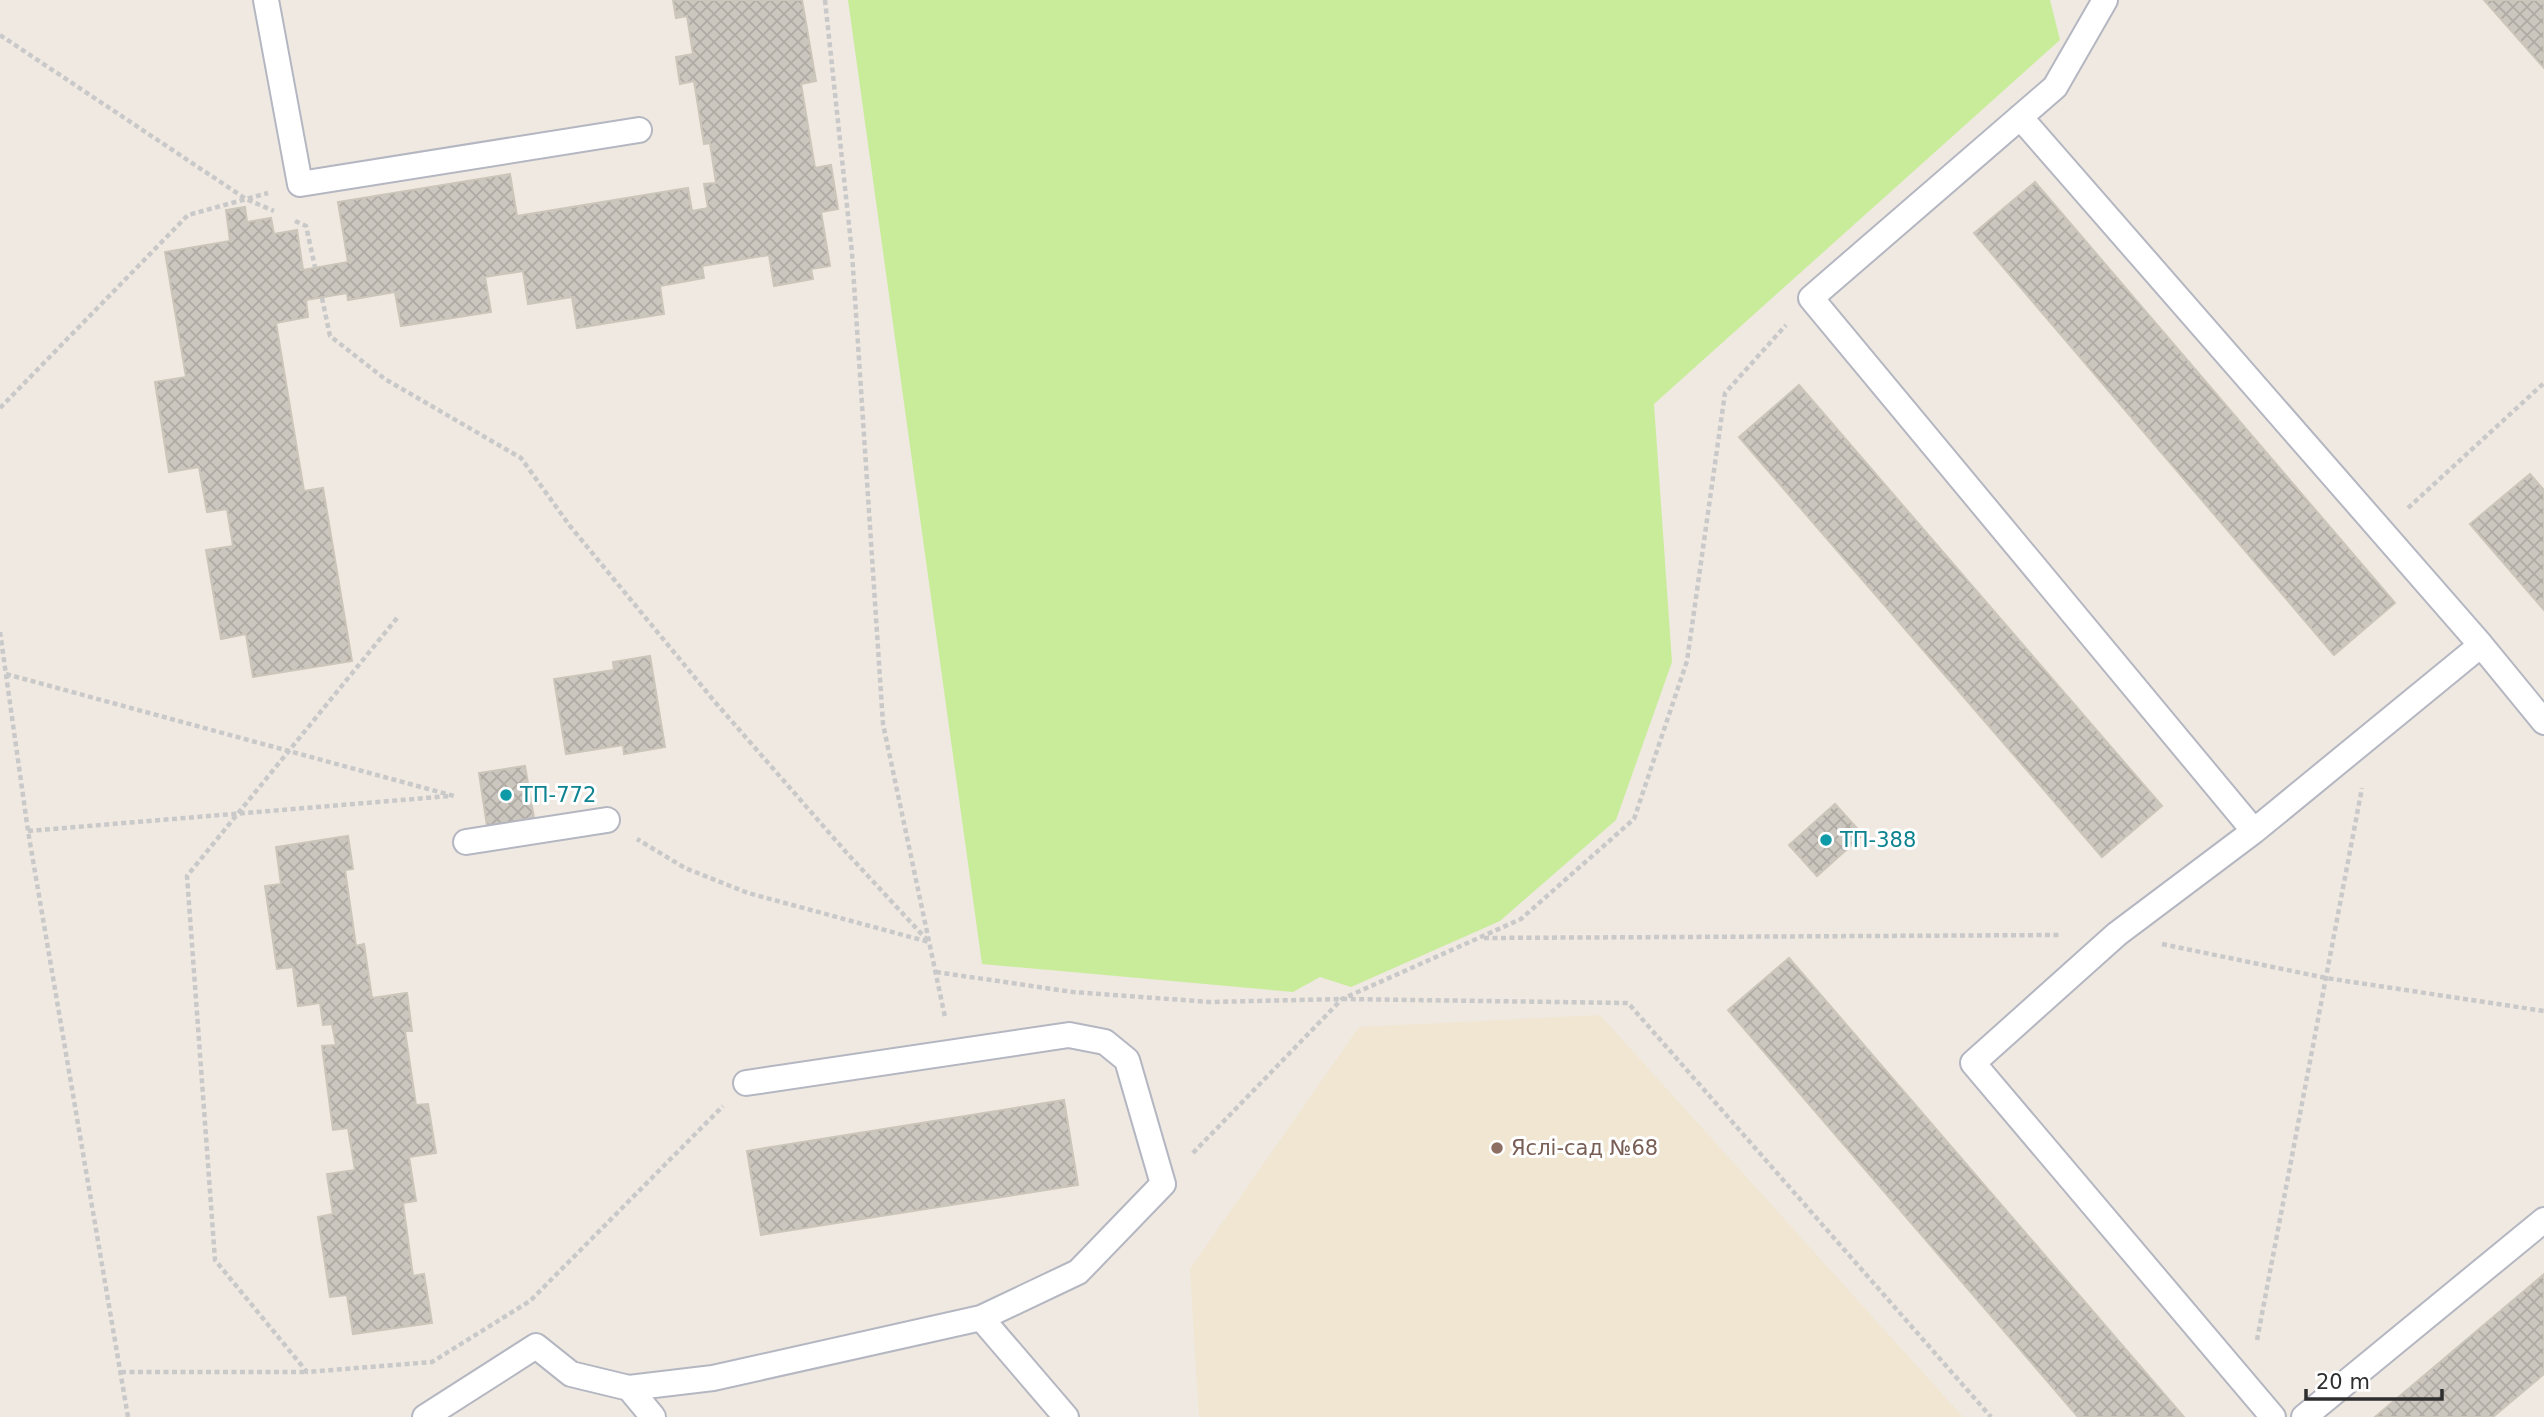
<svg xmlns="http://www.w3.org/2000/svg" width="2544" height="1417" viewBox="0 0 2544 1417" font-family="'DejaVu Sans',sans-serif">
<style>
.education{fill:#f0e6d1}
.pitch{fill:#c9ec9a}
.building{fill:url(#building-cross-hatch);stroke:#cbc5ba;stroke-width:2}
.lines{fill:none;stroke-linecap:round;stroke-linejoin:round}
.service-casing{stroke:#b4b7c1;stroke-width:28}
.path{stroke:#c9c9c9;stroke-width:4.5;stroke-dasharray:5 3.5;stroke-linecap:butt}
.service{stroke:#fff;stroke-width:24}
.culture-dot{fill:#0f9aa8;stroke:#fff;stroke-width:2.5}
.education-dot{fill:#8d6e63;stroke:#fff;stroke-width:2.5}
.labels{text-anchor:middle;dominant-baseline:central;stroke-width:6;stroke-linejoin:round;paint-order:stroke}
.culture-label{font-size:21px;fill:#0d838f;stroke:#fff;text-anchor:start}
.education-label{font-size:21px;fill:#785e54;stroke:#fff;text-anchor:start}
</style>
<defs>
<pattern id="building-cross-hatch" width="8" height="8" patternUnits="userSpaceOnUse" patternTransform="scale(1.75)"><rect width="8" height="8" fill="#cbc7bf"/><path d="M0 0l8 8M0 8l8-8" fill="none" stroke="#afaba4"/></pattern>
</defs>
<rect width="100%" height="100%" fill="#efe9e1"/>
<path class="education" d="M1600,1015L1963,1417H1199L1190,1269L1359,1027Z"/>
<path class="pitch" d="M848,0H2050L2060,40L1654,404L1672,662L1616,820L1500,921L1351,987L1320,977L1293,992L982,964Z"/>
<path class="building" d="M673,0H802L816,81L801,84L815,168L831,165L838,209L821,212L830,266L811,269L813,279L774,286L769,255L702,266L704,278L660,286L664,314L577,328L572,297L528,304L523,271L485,277L491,312L401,326L395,292L348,300L347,293L306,300L308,317L276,323L304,491L323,488L352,661L253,677L246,634L221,639L206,550L233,546L227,509L207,512L199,467L169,472L155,382L186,377L165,252L230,241L226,210L245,207L247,222L271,218L274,234L297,230L303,270L348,262L338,202L510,174L517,216L688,188L692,211L708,208L704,184L716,183L710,143L704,144L694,81L680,84L676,57L693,54L687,16L676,18Z
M2484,0H2544V68Z
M2035,182L2395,603L2334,655L1974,233Z
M1799,385L2162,806L2102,857L1739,437Z
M2530,474L2544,490V610L2470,524Z
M650,656L665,747L624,754L623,745L566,754L554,679L614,670L613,662Z
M525,766L534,818L487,826L479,773Z
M1835,804L1863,835L1817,876L1789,845Z
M348,836L353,869L345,870L356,946L364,944L372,998L407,993L412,1031H405L416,1105L428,1104L436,1153L409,1157L416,1201L403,1203L413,1276L424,1274L432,1323L353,1334L347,1295L330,1297L318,1217L333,1214L327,1174L355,1170L348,1128L333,1130L322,1046L336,1045L332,1024L323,1025L320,1003L298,1006L293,967L277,969L265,886L281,884L276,847Z
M1789,958L2184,1417H2078L1728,1010Z
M1064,1100L1078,1185L761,1235L747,1151Z
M2544,1274V1374L2493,1417H2375Z"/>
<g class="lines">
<defs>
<path id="service" d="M266,0L300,184L639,130
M2105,0L2055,87L1811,298L2254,831
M2020,117L2481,645
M466,842L607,820
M981,1318L1066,1417
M629,1388L653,1417
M425,1417L536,1346L571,1374L629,1388L713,1378L981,1318L1078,1272L1163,1184L1127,1060L1105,1042L1069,1035L746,1083
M2273,1417L1973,1063L2117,934L2254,831L2481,645L2544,722
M2304,1417L2544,1220"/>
</defs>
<use href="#service" class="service-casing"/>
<path class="path" d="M825,0L852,253L883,724L945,1017
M0,35L246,199L274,211
M295,221L306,226L315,267
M322,298L330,336L385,379L521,458L570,526L715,702L845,851L929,942L748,893L685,868L637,839
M0,408L188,215L268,193
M2408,508L2544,383
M397,618L187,876L215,1260L307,1372L432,1362L530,1301L723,1106
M0,632L28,831L128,1417
M6,674L454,796
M28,831L450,796
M1484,938L2060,935
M2162,944L2326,978L2544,1011
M936,972L1073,992L1210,1002L1342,999L1628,1003L1991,1417
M1193,1153L1342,999L1521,919L1634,819L1687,661L1725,393L1786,325
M2257,1340L2362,788
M121,1372H306"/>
<use href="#service" class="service"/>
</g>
<g class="culture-dot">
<circle cx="506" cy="795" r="7"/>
<circle cx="1826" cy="840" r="7"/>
</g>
<circle class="education-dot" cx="1497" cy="1148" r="7"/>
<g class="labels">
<g class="culture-label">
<text x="520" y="795">ТП-772</text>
<text x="1840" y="840">ТП-388</text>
</g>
<g class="education-label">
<text x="1511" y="1148">Яслі-сад №68</text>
</g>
</g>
<path d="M2306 1389v10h136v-10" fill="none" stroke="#2e2e2e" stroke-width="3.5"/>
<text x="2316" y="1389" font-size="21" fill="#2e2e2e" stroke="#ffffff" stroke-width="5" paint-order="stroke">20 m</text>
</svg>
